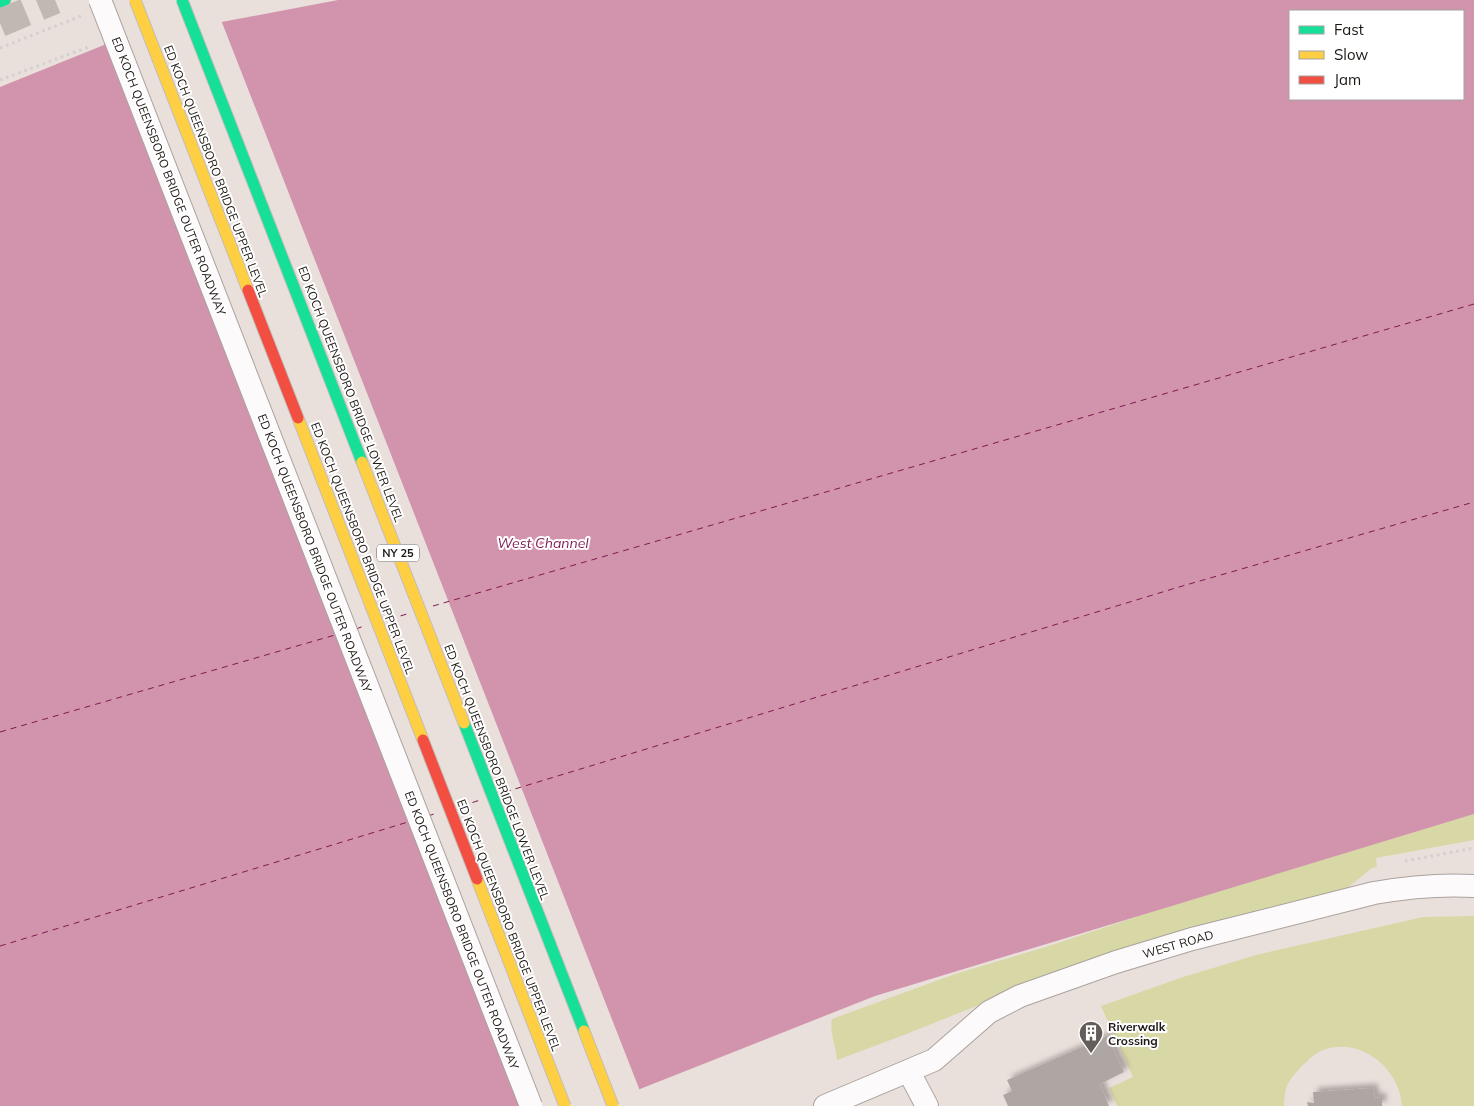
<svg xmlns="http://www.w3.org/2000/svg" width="1474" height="1106" viewBox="0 0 1474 1106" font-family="Mulish,sans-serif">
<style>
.green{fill:#d8d7a6}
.water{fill:#d294ad;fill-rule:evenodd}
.pier{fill:#eae0db}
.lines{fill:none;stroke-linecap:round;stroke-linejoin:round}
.ferry{stroke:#7f1951;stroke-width:1;stroke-dasharray:6 5;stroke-linecap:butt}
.building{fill:#aea6a3;filter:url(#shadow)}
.highway-tunnel{stroke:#c1b8b3;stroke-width:28;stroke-dasharray:28 14;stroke-linecap:butt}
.street-casing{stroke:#aaa29e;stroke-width:24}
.fast-casing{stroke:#c2bdba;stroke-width:13}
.path{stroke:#d2cfcd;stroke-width:3;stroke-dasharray:2.5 4;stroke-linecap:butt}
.street{stroke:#fcfafa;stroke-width:22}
.fast{stroke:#16e098;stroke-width:11}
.street-bridge-casing{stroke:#aaa29e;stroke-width:24;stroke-linecap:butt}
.fast-bridge-casing{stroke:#c2bdba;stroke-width:13;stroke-linecap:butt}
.slow-bridge-casing{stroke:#c2bdba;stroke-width:13;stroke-linecap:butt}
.jam-bridge-casing{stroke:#c2bdba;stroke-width:13;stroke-linecap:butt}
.street-bridge{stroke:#fcfafa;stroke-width:22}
.fast-bridge{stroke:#16e098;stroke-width:11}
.slow-bridge{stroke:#ffcf43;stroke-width:11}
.jam-bridge{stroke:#f24e42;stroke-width:11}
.labels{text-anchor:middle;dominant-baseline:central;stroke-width:4;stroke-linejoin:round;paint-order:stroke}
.shield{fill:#fff;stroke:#605d5a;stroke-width:1}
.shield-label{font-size:11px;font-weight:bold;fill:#1c1713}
.street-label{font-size:12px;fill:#1c1713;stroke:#fff}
.poi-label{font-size:12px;font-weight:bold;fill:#1c1713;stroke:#fff;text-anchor:start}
.water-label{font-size:14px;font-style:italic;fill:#7f1951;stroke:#fff}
</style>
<defs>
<filter id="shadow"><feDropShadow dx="4.5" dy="-4.5" stdDeviation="2.5" flood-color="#0004"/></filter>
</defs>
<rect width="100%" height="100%" fill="#eae0db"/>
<path class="green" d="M1474,814V840L1376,858L1377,867L1372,868L1346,889L1079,965L904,1035L837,1060C836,1046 829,1032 832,1019L955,974L1052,945L1166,907Z
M1474,916V1106H1402C1400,1069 1361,1036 1323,1050C1315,1053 1308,1060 1302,1066C1288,1081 1285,1085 1284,1106H1117L1109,1088L1133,1077L1101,1006L1180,978L1256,955L1423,917Z"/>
<path class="water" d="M338,0H1474V814L875,996L597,1106H0V64ZM1290,11H1463V99H1290Z"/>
<path class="pier" d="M221,20L640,1091L658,1084L604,1106H520L104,42Z
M103,43L104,45L0,87V62Z"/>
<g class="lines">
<path class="ferry" d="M433,606L1474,304
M390,619L407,614
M356,629L364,626
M0,732L335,635
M505,792L1179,587L1474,502
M462,806L480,800
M428,816L437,813
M0,946L408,822"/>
</g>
<path class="building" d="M1107,1036L1124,1072L1100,1084L1109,1106H1008L1003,1095L1012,1091L1007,1080Z
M1373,1088L1375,1098L1382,1097V1106H1308L1307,1102L1314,1103L1313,1092Z"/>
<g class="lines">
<path class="highway-tunnel" d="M0,23L55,0"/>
<defs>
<path id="street" d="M909,1072L927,1106
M825,1106L934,1060L989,1012L1020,996L1116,962L1192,939L1374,893C1408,887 1440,884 1474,886"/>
<path id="fast" d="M0,2L5,0"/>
</defs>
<use href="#street" class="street-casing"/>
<use href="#fast" class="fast-casing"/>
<path class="path" d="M0,48L81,16
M0,80L91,46
M1405,861L1474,848"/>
<use href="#street" class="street"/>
<use href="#fast" class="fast"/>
<defs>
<path id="street-bridge" d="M100,0L531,1106"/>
<path id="fast-bridge" d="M182,0L362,462
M464,723L584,1031"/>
<path id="slow-bridge" d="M135,0L248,290
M298,418L423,740
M362,462L464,723
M477,879L565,1106
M584,1031L613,1106"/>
<path id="jam-bridge" d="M248,290L298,418
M423,740L477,879"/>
</defs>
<use href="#street-bridge" class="street-bridge-casing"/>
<use href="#fast-bridge" class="fast-bridge-casing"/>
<use href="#slow-bridge" class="slow-bridge-casing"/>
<use href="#jam-bridge" class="jam-bridge-casing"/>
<use href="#street-bridge" class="street-bridge"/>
<use href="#fast-bridge" class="fast-bridge"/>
<use href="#slow-bridge" class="slow-bridge"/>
<use href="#jam-bridge" class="jam-bridge"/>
</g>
<defs>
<symbol id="building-pin" viewBox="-11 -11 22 30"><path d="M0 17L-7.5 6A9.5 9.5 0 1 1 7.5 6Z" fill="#645d59" stroke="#fff"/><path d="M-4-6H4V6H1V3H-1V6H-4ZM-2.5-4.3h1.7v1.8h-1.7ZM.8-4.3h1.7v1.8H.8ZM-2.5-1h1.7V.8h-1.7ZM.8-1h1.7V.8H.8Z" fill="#fff"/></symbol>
</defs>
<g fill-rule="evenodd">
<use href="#building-pin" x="1077" y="1019" width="28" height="38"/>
</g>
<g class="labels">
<rect class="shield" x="377" y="544.5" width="42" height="17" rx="4"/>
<g class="shield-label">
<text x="398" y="553">NY 25</text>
</g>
<g class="street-label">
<text transform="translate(216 171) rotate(69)">ED KOCH QUEENSBORO BRIDGE UPPER LEVEL</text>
<text transform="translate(169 176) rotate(69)">ED KOCH QUEENSBORO BRIDGE OUTER ROADWAY</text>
<text transform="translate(351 394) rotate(69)">ED KOCH QUEENSBORO BRIDGE LOWER LEVEL</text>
<text transform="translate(363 548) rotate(69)">ED KOCH QUEENSBORO BRIDGE UPPER LEVEL</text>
<text transform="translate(315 553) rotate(69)">ED KOCH QUEENSBORO BRIDGE OUTER ROADWAY</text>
<text transform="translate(497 772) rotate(69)">ED KOCH QUEENSBORO BRIDGE LOWER LEVEL</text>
<text transform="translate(509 925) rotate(69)">ED KOCH QUEENSBORO BRIDGE UPPER LEVEL</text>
<text transform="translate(462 930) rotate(69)">ED KOCH QUEENSBORO BRIDGE OUTER ROADWAY</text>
<text transform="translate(1178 944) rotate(-16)">WEST ROAD</text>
</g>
<g class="poi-label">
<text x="1108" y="1026">Riverwalk<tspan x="1108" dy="14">Crossing</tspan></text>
</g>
<g class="water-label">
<text x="543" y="543">West Channel</text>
</g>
</g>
<rect x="1289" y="10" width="175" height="90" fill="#ffffff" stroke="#a4a2a1"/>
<rect x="1299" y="26" width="25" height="8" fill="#16e098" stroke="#a4a2a1"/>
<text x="1334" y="35" font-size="15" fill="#1c1713">Fast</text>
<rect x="1299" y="51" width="25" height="8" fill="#ffcf43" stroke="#a4a2a1"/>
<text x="1334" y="60" font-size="15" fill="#1c1713">Slow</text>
<rect x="1299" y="76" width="25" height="8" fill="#f24e42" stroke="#a4a2a1"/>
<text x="1334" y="85" font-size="15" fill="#1c1713">Jam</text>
</svg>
